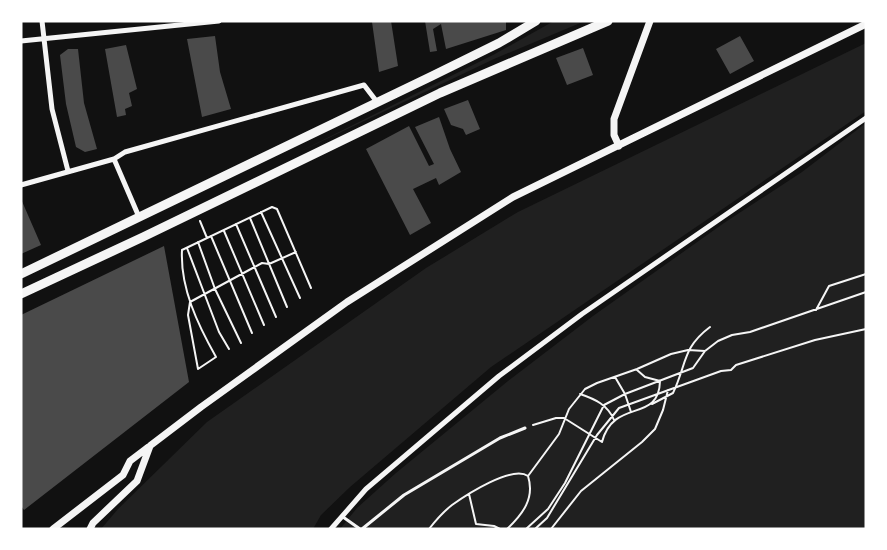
<svg xmlns="http://www.w3.org/2000/svg" width="887" height="550" viewBox="0 0 887 550" font-family="Raleway,sans-serif">
<style>
.green{fill:#202020}
.building{fill:#4a4a4a}
.lines{fill:none;stroke-linecap:round;stroke-linejoin:round}
.path{stroke:#f5f5f5;stroke-width:2}
.service{stroke:#f5f5f5;stroke-width:3}
.minor{stroke:#f5f5f5;stroke-width:5}
.tertiary{stroke:#f5f5f5;stroke-width:7}
.primary{stroke:#f5f5f5;stroke-width:9}
</style>
<rect width="100%" height="100%" fill="#111"/>
<path class="green" d="M554,21H585L494,59L295,154L493,55Z
M866,43V111L491,367L350,487L321,515L313,529H101L118,509L207,422L426,268L518,212Z
M866,123V529H340L357,508L396,473L508,381L593,316L724,223L802,172Z"/>
<path class="building" d="M380,21H391L398,66L379,72L372,22Z
M425,21H506V30L446,49L441,24L433,29L437,51L430,52Z
M215,36L220,72L231,109L202,117L187,39Z
M740,36L754,61L730,74L716,49Z
M126,45L137,89L129,93L132,106L125,109L126,115L117,117L105,49Z
M583,48L593,75L567,85L556,58Z
M68,49H78L84,103L97,149L85,152L76,147L66,104L60,55Z
M468,100L480,129L466,135L463,129L451,125L444,109Z
M439,117L450,149L461,172L439,185L436,178L413,189L431,223L410,235L366,149L409,126L429,166L434,164L415,127Z
M21,199L41,245L21,254Z
M164,246L189,382L24,510L21,506V315Z"/>
<g class="lines">
<path class="path" d="M261,212L300,298
M250,218L287,307
M200,221L207,238
M236,224L276,317
M224,231L264,325
M211,236L252,333
M198,242L215,289L241,343
M187,248L219,332L229,349
M296,252L269,264L262,263L190,302L188,315L198,369L216,357C198,325 180,288 182,250L272,207L277,209L311,288
M816,310L829,286L866,274
M615,377L625,394L631,412
M580,394C595,399 608,405 614,420
M652,404L673,393C687,364 682,348 710,327
M533,425L556,418H564L602,442C614,397 659,424 660,381L645,377L637,370
M528,476L559,434L569,409L585,389L597,383L637,369L671,354L688,350L705,351
M469,494L476,524L494,526L500,529
M429,529C436,520 443,512 452,505C466,495 512,465 528,476
M507,529C523,514 535,498 528,476
M526,529L548,509L565,483L604,405L625,394L693,368L705,351L718,341L732,335L750,332L866,292
M535,529L547,518L597,435L619,408L721,371L731,370L736,365L815,340L866,329
M551,529L581,491L642,442L655,429L663,410L668,390"/>
<path class="service" d="M343,517L360,529
M362,529L404,495L500,438L525,428"/>
<path class="minor" d="M42,21L52,109L68,171
M21,41L219,21
M114,159L139,217
M21,185L114,159L125,152L364,85L377,102
M331,529L366,489L499,376L582,314L866,118"/>
<path class="tertiary" d="M619,146L614,135V119L650,21
M53,529L123,475L130,461L201,407L347,302L513,197L866,24
M90,529L93,523L137,481L150,446"/>
<path class="primary" d="M21,274L432,76L499,43L536,21
M21,294L143,237L440,93L608,21"/>
</g>
<rect width="887" height="550" fill="none" stroke="#ffffff" stroke-width="45"/>
</svg>
